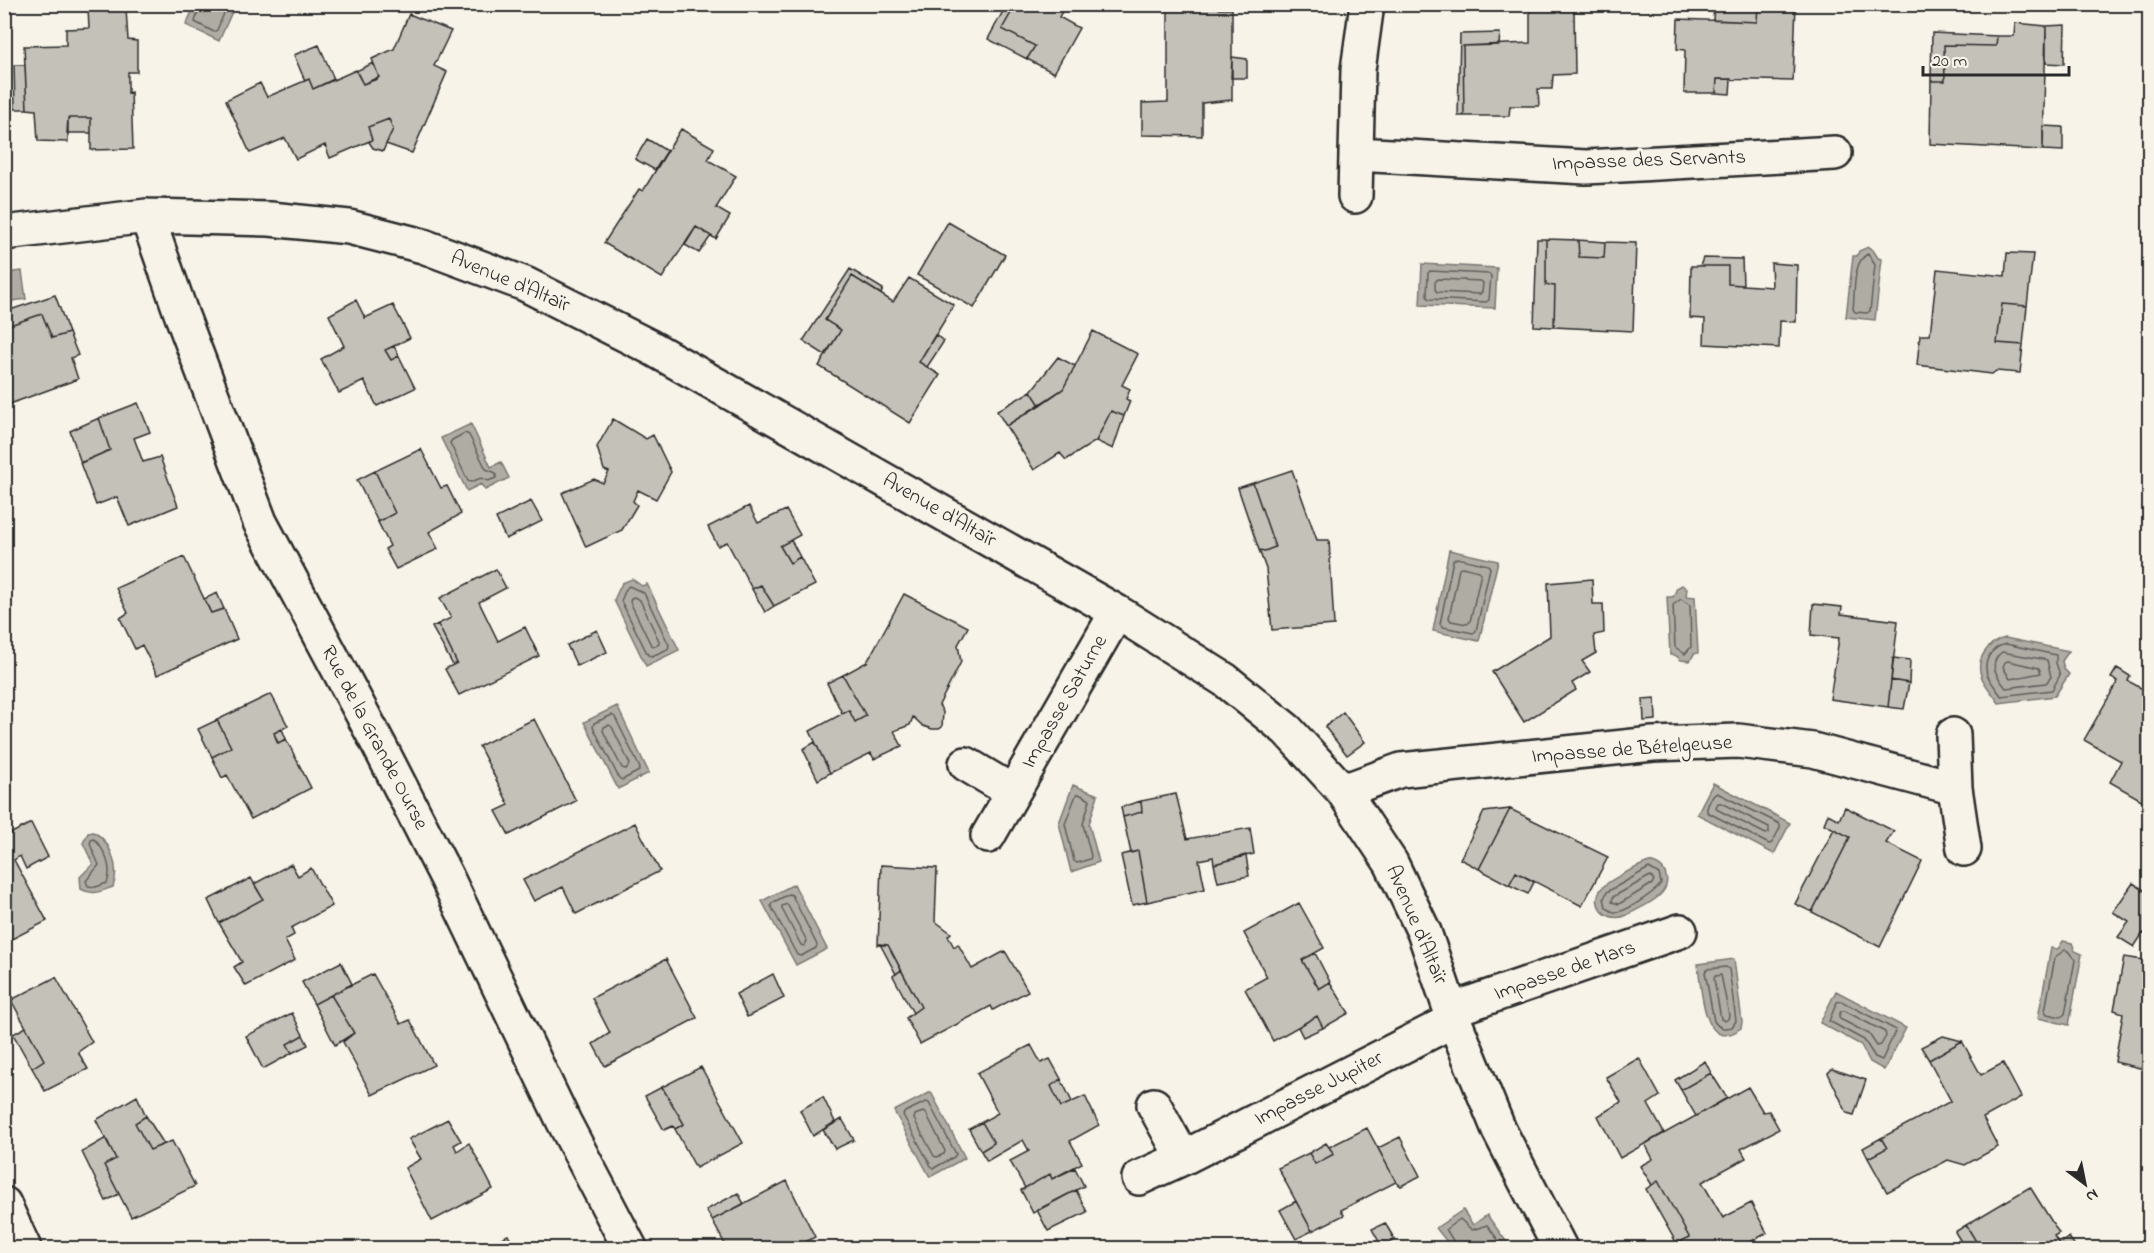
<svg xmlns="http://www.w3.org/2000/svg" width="2154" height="1253" viewBox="0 0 2154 1253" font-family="'Indie Flower',sans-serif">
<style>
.water{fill:#afaca4;stroke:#7a7874;stroke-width:1.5}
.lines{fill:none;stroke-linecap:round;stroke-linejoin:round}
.shore{stroke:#605f5b;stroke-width:1.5}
.building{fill:#c4c1b9;stroke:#2b2b2b;stroke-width:1.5}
.minor-casing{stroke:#2b2b2b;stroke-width:38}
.minor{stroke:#f7f3e8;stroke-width:33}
.labels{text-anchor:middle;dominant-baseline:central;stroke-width:6;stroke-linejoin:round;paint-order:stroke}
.street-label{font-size:21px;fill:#2b2b2b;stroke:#f7f3e8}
</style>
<rect width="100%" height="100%" fill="#f7f3e8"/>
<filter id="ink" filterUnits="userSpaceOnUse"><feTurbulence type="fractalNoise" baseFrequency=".0167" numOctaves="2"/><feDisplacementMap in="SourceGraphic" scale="12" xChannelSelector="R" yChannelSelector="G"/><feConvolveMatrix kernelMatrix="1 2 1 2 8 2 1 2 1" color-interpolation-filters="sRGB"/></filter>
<g filter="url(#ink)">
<path class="water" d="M195,5H235L219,41L186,25Z
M1868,247L1873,250L1878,258L1882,259L1875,320L1846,317L1853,256H1857L1859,251Z
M1422,264L1497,268L1495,308L1420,305Z
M22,271L26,299L5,302V273Z
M471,424L491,467L501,462L509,478L485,490L481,484L467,491L441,438Z
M1449,550L1498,561L1479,641L1433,631Z
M632,579L642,586L647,584L679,650L646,666L614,600L622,583Z
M1682,585L1687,589L1686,596L1695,597L1698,653L1694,654L1690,661L1681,660L1675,655H1670L1667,597H1673L1677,588Z
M2005,638L2069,651L2062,661L2064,669L2069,674L2055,696L1999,703C1994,695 1986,687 1982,678C1974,660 1988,642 2005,638Z
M617,706L649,773L618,789L584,722Z
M1713,783L1790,823L1774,854L1697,814Z
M1073,785L1098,795L1089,824L1099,862L1071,872L1059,823Z
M93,832C111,840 120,869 113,887C101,891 93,896 81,889L80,877L93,864L83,843L88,833Z
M1649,862C1657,864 1664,867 1666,876C1672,896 1641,907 1627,915C1610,924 1589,907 1601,889C1608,880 1638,866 1649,862Z
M794,884L827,949L796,965L762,901Z
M2063,941L2072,943L2075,951L2082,954L2069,1025L2038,1018L2051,948L2058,949Z
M1734,959L1742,1022L1741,1028C1703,1057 1701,986 1698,964Z
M1836,991L1906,1028L1884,1070L1870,1062L1861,1045L1820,1023Z
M931,1092L965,1158L930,1177L894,1111Z
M1463,1210L1473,1225L1487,1215L1511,1248H1452L1436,1228Z"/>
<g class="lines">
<path class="shore" d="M200,4L195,22L214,32L217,30L228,4
M1868,254L1875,265L1870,311L1867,313L1855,312L1853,309C1855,294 1852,261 1868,254Z
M1430,271L1489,274L1491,276L1489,300L1486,302L1429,299L1427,296L1428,273Z
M1438,279L1481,281L1483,283L1482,292L1480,294L1437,292L1435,289V282Z
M465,433L469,435L486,469L496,473V478L488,481L481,478L471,482L468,481L450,443L452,440Z
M1457,558L1488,565L1490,568L1476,631L1473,633L1443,627L1440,624L1453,560Z
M1462,567L1479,571L1481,573L1470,622L1467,624L1451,621L1449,618L1459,569Z
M629,586L644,593L669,645L668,649L652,656L648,655L621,601L626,589Z
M634,597L640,600L659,641V644L655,646L651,645L630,602L631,598Z
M1681,599L1690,605L1691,647L1685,654L1675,647L1673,605Z
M2006,644L2056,655V663L2060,675L2052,690L2001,696C1997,689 1990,682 1987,674C1983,660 1992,647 2006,644Z
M2002,652L2047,660L2051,677L2046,683L2006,688C1997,677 1987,663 2002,652Z
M2008,661L2039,668L2041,673L2010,679L2003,667L2005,662Z
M612,715L615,717L640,768L639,771L622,780L619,778L593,727L594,723Z
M609,725L612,727L630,764L626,769L622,768L603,731L604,727Z
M1717,793L1780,824V828L1772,843L1769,844L1707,812C1706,807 1712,795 1717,793Z
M1079,794L1090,800L1083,824L1091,856L1090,859L1077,863L1074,861L1065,824L1076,795Z
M1718,803H1721L1769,827V833L1766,834L1718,810L1716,807Z
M94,839C105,850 113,868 107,883L96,887L88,886L86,881L99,865L90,844L91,840Z
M1649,868L1659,874L1661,883C1657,891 1625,913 1615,912C1611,912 1610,910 1606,907L1604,898L1607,892Z
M1650,876L1654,880L1652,884L1619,904L1612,902L1613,897Z
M789,894L792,895L817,945L816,948L801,956L797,955L771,906L772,903Z
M787,904L807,941L804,946L801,945L782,909V906Z
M2065,950L2068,951L2075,960L2065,1014L2061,1017L2047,1014L2045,1011L2055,957Z
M1726,967L1729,969L1736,1021L1732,1027C1724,1029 1719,1029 1714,1021L1705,972L1707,969Z
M1721,975L1729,1015L1728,1019L1725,1021L1721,1019L1714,979L1715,976Z
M1841,1001L1896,1030L1882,1060L1875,1057L1864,1040L1829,1021L1837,1002Z
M1841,1011H1845L1885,1032L1886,1036L1881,1045L1877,1046L1869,1034L1840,1019L1839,1016Z
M926,1102L929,1103L956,1154L954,1157L934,1168L931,1166L903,1115L905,1112Z
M923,1112L926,1113L945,1151L944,1154L937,1157L934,1156L914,1119L915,1115Z
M1456,1248L1455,1244L1446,1229L1460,1219L1472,1230L1487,1225L1504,1248"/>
</g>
<path class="building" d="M1007,4H1016L1002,29L1035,46L1027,59L988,39Z
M1016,4H1076L1073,11L1064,8L1059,17L1079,28L1054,73L1027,59L1035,46L1002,29Z
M1158,4H1219V9H1232V100L1202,103V136L1142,135V103L1168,102V6H1158Z
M1520,4H1551V10H1574L1575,74L1553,75L1552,89H1538L1539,106H1510L1509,116H1464L1463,46L1530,43V9H1520Z
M1714,4H1758L1757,22L1713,20Z
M1758,4H1796L1793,81L1717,79L1716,93H1684L1685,50L1677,49L1678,19L1757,22Z
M88,9H126L128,40L137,41V72H128V93L131,92L133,149L91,150V118H68V142L38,141L36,110L27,109L24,46L66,45V29L89,28Z
M409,14L451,31L434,66L447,72L412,153L386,144L393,129L389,119L368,127L372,140L330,158L325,145L296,159L285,138L250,153L226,100L260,83L267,97L309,79L313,89L356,70L363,84L377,79L379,77L372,59L394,49Z
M2015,23L2046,26L2043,150L1930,144L1931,81H1945L1944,45L1996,46L1997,36H2014Z
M2065,25L2064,64L2046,63V26Z
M1500,33L1499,45L1463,46L1464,116H1458L1460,34Z
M1932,33L1997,36L1996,46L1944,45L1945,81H1931Z
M319,45L334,79L313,89L309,79L305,81L294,55Z
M1232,57L1247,59V78H1231Z
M373,63L379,77L363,84L356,71Z
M14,65H25L27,109H15Z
M1717,79H1731L1730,94L1716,93Z
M68,118H91V133H67Z
M389,119L393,129L383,151L373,148L369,142L372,140L368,127Z
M2043,126L2063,127V151L2043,150Z
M681,129L714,148L708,160L736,176L716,208L730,216L716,239L696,227L662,278L604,243L639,189L643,191Z
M647,139L667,151L655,170L635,159Z
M948,222L1005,255L974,308L917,275Z
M696,227L711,236L699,253L685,245Z
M1537,239H1546V285L1555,286L1554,327L1534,326Z
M1546,239L1578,240L1579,257L1604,258L1605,242L1636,243L1633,331L1554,327L1555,286L1546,285Z
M1578,240L1605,242L1604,258L1579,257Z
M2007,253L2033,254L2027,306L2002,304L1997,343L2023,345L2020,373L1996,371L1992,374L1917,365L1920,335H1930L1937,269L2005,276Z
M1703,258L1742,259L1743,285L1728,284V266H1700Z
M1771,263L1797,265L1796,322L1780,321L1779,348L1704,344L1705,319L1690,318L1691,266H1728V284L1772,287Z
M850,269L883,289L881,294L852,276L825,320L841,330L825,355L803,341Z
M852,276L893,302L909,278L954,305L919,362L940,375L910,423L819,366L841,330L825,320Z
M55,295L69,333L52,338L42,314L7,326L8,329L4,330V312Z
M356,300L365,318L393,305L410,338L385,350L391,360L399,356L415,388L377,406L364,381L339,393L321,359L344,346L329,315Z
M2002,304L2027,306L2023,345L1997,343Z
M42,314L52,338L69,333L78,355L71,358L78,379L7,405L4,399V330L8,329L7,326Z
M1093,331L1138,354L1122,385L1130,389L1126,399L1130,401L1124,416L1111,411L1096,441L1066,460L1060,453L1034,470L1006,426L1063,389Z
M935,335L944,341L927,367L919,362Z
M394,346L399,356L391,360L385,350Z
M1058,357L1075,366L1063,389L1040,405L1031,391Z
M1031,391L1040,405L1006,426L997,411Z
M138,403L150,432L134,438L143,462L160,457L178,506L129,526L117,497L96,505L80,463L110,450L99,418Z
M1111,411L1124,416L1113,449L1096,441Z
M99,418L110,450L81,463L70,431Z
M613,419L646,439L653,435L671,472L656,499L638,490L633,501L637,505L622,530L586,547L562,493L594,479L603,483L609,472L604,470L597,447Z
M421,449L441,488L447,486L461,514L429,532L438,549L396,569L385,549L390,546L378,522L395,513L375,471Z
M1292,470L1317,540H1329L1334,625L1272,630L1266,569L1259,550L1265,551L1275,547L1253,483Z
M375,471L395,513L378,522L357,480Z
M1253,483L1275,547L1265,551L1259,550L1238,488Z
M531,501L542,521L506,539L496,518Z
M749,506L758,523L786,510L800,535L780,546L790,563L800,557L815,585L774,606L761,585L752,589L727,542L718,546L708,527Z
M791,540L800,557L790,563L780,546Z
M184,557L211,613L224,609L237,639L157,675L142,645L135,649L120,618L128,613L116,588Z
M496,569L506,588L479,602L498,641L525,627L539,656L459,695L445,669L457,663L438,624L451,618L440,598Z
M1592,579L1593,604H1603L1604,633L1594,635L1596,653L1582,661L1590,672L1572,683L1576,690L1524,722L1492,672L1550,636L1548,583Z
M761,585L774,606L765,612L752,589Z
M217,593L224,609L211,613L204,599Z
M904,594L968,627L958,645L961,662L939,705L943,712L942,727L939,729H932L923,726L913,717L910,725L894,731L902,746L874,759L871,753L830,773L810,731L849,710L855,722L866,716L843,675L867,662Z
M1813,604L1842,607L1841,614L1898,621L1888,707L1830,699L1839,638L1811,635Z
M438,624L457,663L453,665L432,627Z
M597,630L607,652L577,666L567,645Z
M1893,658L1910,660L1909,683L1891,680Z
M2117,668L2130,676L2128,681L2150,693V805L2110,782L2121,761L2084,740L2118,681L2111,678Z
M843,675L866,716L855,722L849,710L842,713L827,683Z
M1891,680L1909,683L1904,709L1888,707Z
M271,694L288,726L274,733L277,742L278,743L286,739L311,788L251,819L227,775L222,778L212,757L231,747L217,720Z
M1655,698L1656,720L1644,721L1643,699Z
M1343,712L1365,742L1347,755L1325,727Z
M534,719L576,801L509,835L496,811L509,805L479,746Z
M217,720L231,747L212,757L198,729Z
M282,729L286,739L278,743L274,733Z
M815,742L830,773L818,780L803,749Z
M1176,794L1187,839L1250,828L1254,854L1214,864L1213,857L1199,860L1205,889L1147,902L1138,851L1131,853L1123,817L1142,812L1141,801Z
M1141,801L1142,812L1123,817L1121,807Z
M1845,807L1894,831L1886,843L1922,861L1880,947L1812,912L1850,837L1824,824L1828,814L1839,820Z
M1510,809L1479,869L1460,859L1484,812Z
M1510,809L1608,857L1582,906L1516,872L1509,885L1479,869Z
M31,823L48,857L26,869L20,856L14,860L47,921L4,943V837Z
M635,823L660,871L576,914L563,887L534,901L523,880Z
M1834,829L1850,837L1812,912L1795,904Z
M1138,851L1147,902L1132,905L1121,855Z
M1246,855L1249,876L1218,882L1214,864Z
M291,864L298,876L311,868L332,906L291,928L294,935L285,940L295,960L246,986L234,967L242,962L219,923L263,899L254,884Z
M881,865L937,868L935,921L951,933L948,936L954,947L958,944L972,969L1005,951L1028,991L993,1010L991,1006L920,1044L906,1018L921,1007L888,945H878Z
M1516,872L1534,882L1528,894L1509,885Z
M251,878L263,899L219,923L208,900Z
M2133,883L2150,894V937L2143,933L2134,947L2118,937L2129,922L2113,912Z
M1299,903L1324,948L1302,960L1319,989L1330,982L1349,1013L1323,1028L1317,1016L1273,1041L1245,989L1267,977L1244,933Z
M880,944L888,945L901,970L896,974Z
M1315,953L1330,982L1319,989L1302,960Z
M2124,957L2150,961V1057L2147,1056L2144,1069L2115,1062L2123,1013L2114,1010Z
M666,959L697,1018L605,1066L593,1044L610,1033L592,998Z
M341,962L352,984L314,1004L302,982Z
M901,970L921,1007L913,1013L893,976Z
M373,974L401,1024L410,1020L434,1065L372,1095L343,1042L354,1033L331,995Z
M773,974L784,998L747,1017L736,994Z
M56,977L92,1042L78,1052L88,1069L45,1091L32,1068L44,1060L11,1000Z
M331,995L354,1033L335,1045L314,1004Z
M292,1013L303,1035L287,1044L292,1053L263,1069L246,1036Z
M1317,1016L1323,1028L1303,1037L1298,1027Z
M26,1027L44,1060L32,1068L13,1034Z
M303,1035L308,1045L292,1053L287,1044Z
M1943,1036L1962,1041L1929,1060L1921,1047Z
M1962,1041L1981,1075L2003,1063L2021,1097L1983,1118L1998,1147L1965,1165L1948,1160L1887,1192L1868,1158L1887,1148L1881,1138L1951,1101L1929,1060Z
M1031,1045L1041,1063L1050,1059L1061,1079L1051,1086L1061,1107L1085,1096L1099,1125L1070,1141L1082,1163L1052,1179L1050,1174L1025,1188L1010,1161L1029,1151L1023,1140L987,1161L981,1151L994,1143L982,1122L998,1113L977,1073Z
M1639,1058L1660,1096L1648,1104L1664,1133L1620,1158L1598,1116L1621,1102L1606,1077Z
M1705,1061L1711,1073L1681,1090L1675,1080Z
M701,1067L743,1143L696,1168L675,1129L684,1124L662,1087Z
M1832,1069L1866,1080L1854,1115L1847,1113L1828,1073Z
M1711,1073L1727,1098L1696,1116L1681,1090Z
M1061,1079L1072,1102L1061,1107L1051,1086Z
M662,1087L684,1124L675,1129L673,1126L664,1130L645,1096Z
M1748,1087L1763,1112L1769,1111L1779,1129L1741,1149L1746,1158L1702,1182L1723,1218L1751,1203L1767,1233L1739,1248H1679L1677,1244L1689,1237L1658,1181L1652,1185L1640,1166L1653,1159L1645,1144Z
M137,1096L146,1116L135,1123L150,1150L172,1141L195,1186L131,1217L104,1165L116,1159L96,1120Z
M823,1097L835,1122L813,1136L800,1110Z
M146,1116L164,1144L150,1150L135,1123Z
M448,1119L461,1141L454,1145L457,1151L469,1143L493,1189L432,1221L405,1168L421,1159L409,1139Z
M842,1119L854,1140L835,1149L823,1130Z
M982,1122L994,1143L981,1151L969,1129Z
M1367,1128L1396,1182L1341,1210L1344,1215L1312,1231L1278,1168L1309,1153L1315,1164L1334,1154L1329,1147Z
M1400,1137L1420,1176L1401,1186L1396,1182L1378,1148Z
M106,1138L116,1159L104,1165L119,1194L106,1201L82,1152Z
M1881,1138L1887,1148L1868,1158L1863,1148Z
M1326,1143L1334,1154L1315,1164L1309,1153Z
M1075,1168L1084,1186L1033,1213L1021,1190L1050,1174L1052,1179Z
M787,1181L815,1237L794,1248H727L712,1220Z
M1658,1181L1689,1237L1677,1244L1646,1189Z
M2030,1187L2059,1233L2054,1236L2059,1244L2069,1237L2076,1248H1980L1966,1225Z
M1076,1190L1087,1212L1048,1231L1037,1210Z
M738,1193L744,1204L712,1220L706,1210Z
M1296,1201L1312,1231L1296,1239L1280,1210Z
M1385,1223L1395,1240L1382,1247L1372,1229Z
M1966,1225L1968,1228L1980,1248H1965L1955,1232Z
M508,1235L515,1248H505L499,1239Z
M499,1239L505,1248H479Z"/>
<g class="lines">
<defs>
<path id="minor" d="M1356,154L1586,167L1835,153
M1355,196L1358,70L1367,4
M147,216L182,316L260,522L380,747L447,878L564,1122L630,1248
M4,233L147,216L270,219L349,227L423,246L525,284L650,347L1117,612L1225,680L1287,730L1343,791L1391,863L1424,932L1454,1020L1499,1130L1560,1248
M1953,735L1955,788L1964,849
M966,764L1013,792
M1343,791L1401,770L1653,744L1738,741L1813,750L1955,788
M988,836L1117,612
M1451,1010L1680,931
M1154,1105L1183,1158
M1139,1178L1183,1158L1454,1020
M4,1204L24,1248"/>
</defs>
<use href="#minor" class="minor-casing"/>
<use href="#minor" class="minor"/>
</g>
</g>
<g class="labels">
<g class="street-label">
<text transform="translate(1649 161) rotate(-2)">Impasse des Servants</text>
<text transform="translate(510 282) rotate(23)">Avenue d'Altaïr</text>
<text transform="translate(939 511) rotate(30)">Avenue d'Altaïr</text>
<text transform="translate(1065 702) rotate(-60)">Impasse Saturne</text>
<text transform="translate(374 738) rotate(62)">Rue de la Grande Ourse</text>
<text transform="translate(1632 750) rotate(-4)">Impasse de Bételgeuse</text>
<text transform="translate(1416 925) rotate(67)">Avenue d'Altaïr</text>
<text transform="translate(1565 971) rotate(-19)">Impasse de Mars</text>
<text transform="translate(1319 1089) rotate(-27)">Impasse Jupiter</text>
</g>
</g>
<rect width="2154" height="1253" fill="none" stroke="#f7f3e8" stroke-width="24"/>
<rect x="12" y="12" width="2130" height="1229" fill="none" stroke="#2b2b2b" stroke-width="2" filter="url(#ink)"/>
<g transform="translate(2085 1184) rotate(148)" stroke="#f7f3e8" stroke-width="4.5" paint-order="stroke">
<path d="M0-4.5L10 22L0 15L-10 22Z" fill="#2b2b2b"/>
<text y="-9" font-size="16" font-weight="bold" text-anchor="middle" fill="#2b2b2b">N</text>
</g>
<path d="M1923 66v9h146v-9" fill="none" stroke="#2b2b2b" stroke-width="3"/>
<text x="1932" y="66" font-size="18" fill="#2b2b2b" stroke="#f7f3e8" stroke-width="4.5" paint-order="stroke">20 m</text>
</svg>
